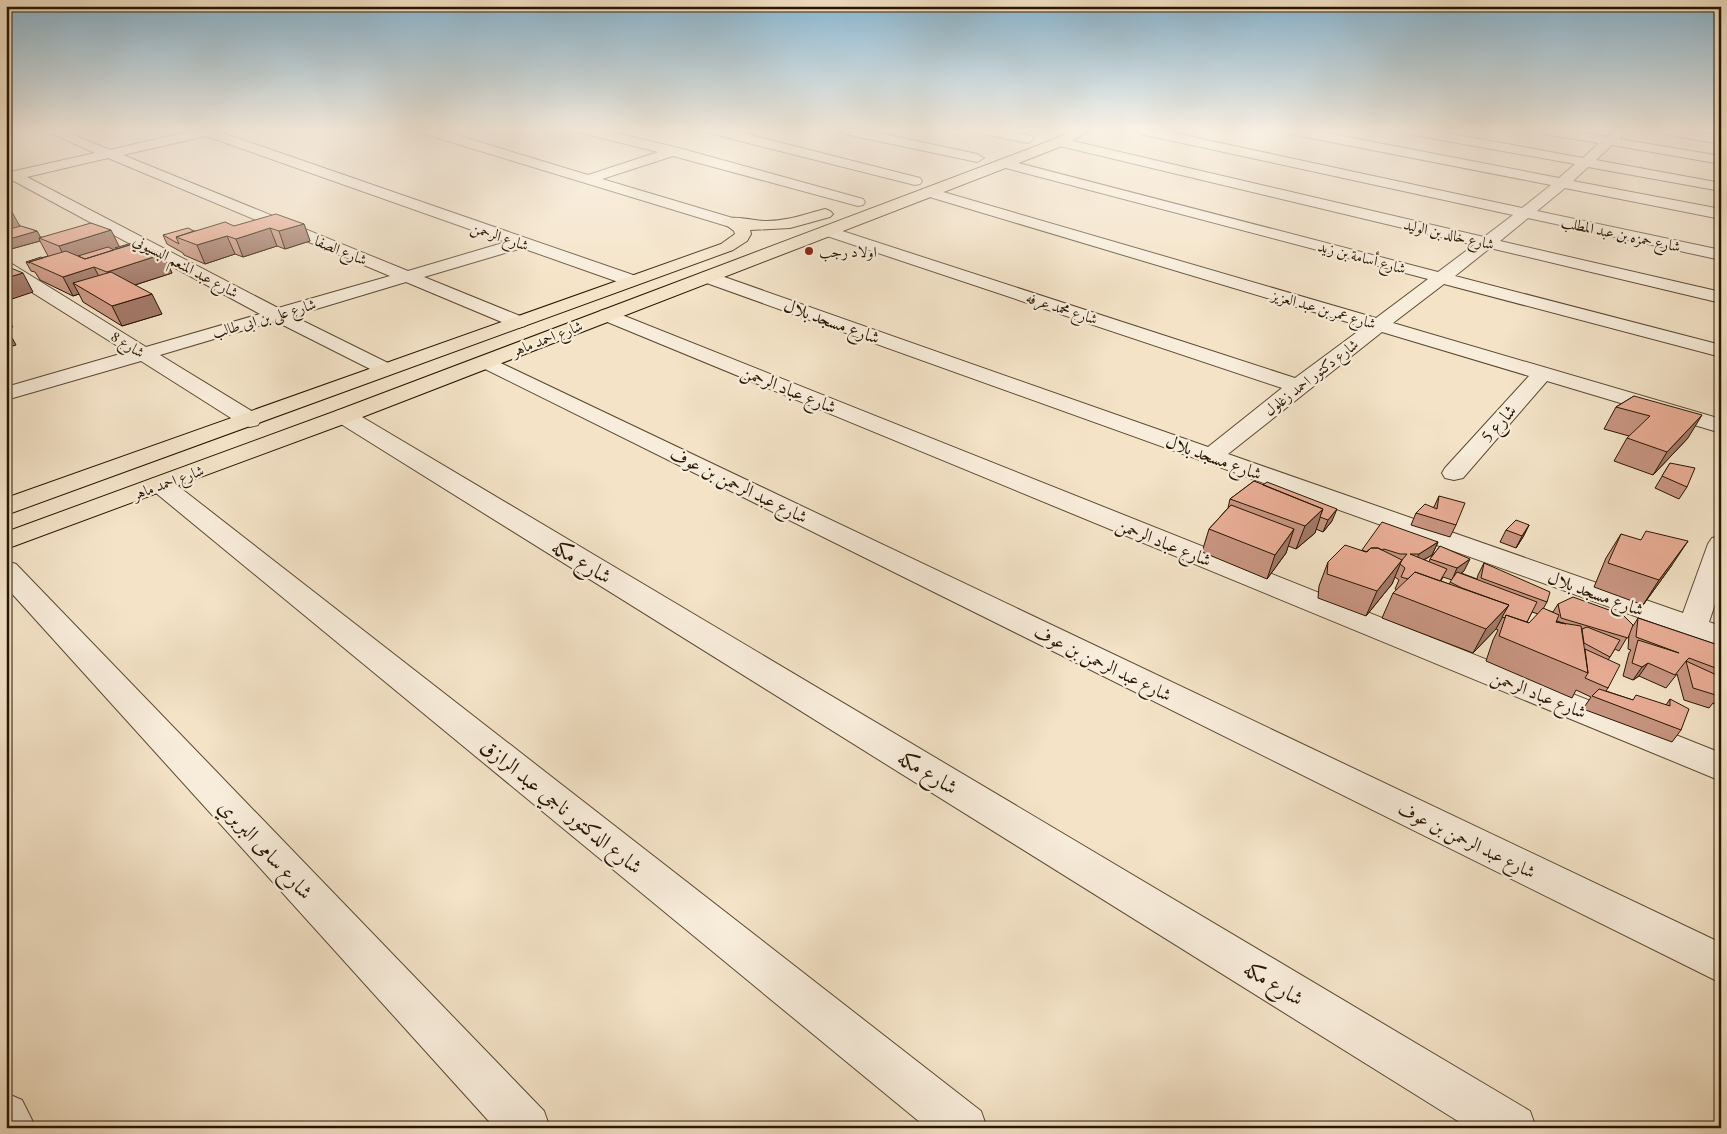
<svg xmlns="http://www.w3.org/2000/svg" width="1727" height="1134" viewBox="0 0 1727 1134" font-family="'EB Garamond',Amiri,serif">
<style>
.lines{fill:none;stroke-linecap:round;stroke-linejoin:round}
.minor-casing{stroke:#5a4932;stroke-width:2}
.major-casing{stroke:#271601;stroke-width:2}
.minor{fill:#f8eddb;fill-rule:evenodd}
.major{fill:#f4e3c7;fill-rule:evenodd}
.wall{fill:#c89581;stroke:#271601;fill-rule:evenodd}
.shaded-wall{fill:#a37969;stroke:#271601}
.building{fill:#e9ad96;stroke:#271601}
.poi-dot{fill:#8f2418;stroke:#f8eddb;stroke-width:2}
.labels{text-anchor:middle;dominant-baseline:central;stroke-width:4.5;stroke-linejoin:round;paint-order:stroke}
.far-street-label{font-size:15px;fill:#271601;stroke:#f8eddb}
.far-poi-label{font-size:15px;fill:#271601;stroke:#f8eddb;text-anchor:start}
.street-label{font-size:18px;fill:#271601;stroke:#f8eddb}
.near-street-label{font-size:21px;fill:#271601;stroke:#f8eddb}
</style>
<rect width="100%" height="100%" fill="#f4e3c7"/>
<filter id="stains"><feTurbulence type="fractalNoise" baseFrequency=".004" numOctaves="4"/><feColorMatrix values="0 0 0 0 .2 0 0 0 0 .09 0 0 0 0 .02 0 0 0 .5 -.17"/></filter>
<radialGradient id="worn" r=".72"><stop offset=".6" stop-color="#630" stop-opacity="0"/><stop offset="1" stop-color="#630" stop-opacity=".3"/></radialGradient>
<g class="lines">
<defs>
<path id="minor" d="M44,130H62L110,150L195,130H214L636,276L639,280L636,284L630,285L624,284L522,248L424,277L525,318L528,322L525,326L518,328L511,326L406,282L293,316L392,365L395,369L392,373L385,375L378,373L275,321L160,355L258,415L261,420L258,425L250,427L242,425L141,361L6,400V387L127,352L6,276V263L12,264L146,347L260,314L12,180L6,181V173L95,153ZM206,136L506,242L408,271L123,155ZM108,158L390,276L278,308L27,177Z
M419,130H440L588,175L658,152L581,133L579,130H602L675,147L863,199L865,202L863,205L858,206L673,156L602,179L736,219L738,222L736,225L730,227L421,133Z
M707,130H730L920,178L922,181L920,184L915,185L709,133Z
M839,130H865L977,154L984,158L977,162L845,134Z
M977,130H1004L1033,136L1034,139L1028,143L983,134Z
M1135,130H1160L1522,208L1551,185L1290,134L1284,130H1311L1559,178L1575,164L1408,134L1402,130H1431L1583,158L1599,143L1543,134L1537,130H1568L1607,137L1614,130H1628L1619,139L1721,156V164L1612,145L1596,160L1721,183V191L1588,167L1573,181L1721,209V219L1565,188L1537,211L1721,250V260L1528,218L1500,241L1721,292V303L1490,248L1455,276L1721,345V357L1444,284L1393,323L1721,419V433L1547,381L1463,478L1454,480L1445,478L1442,473L1445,468L1529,376L1382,332L1228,454L1683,613L1708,544L1712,538L1721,536V586L1709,622L1721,626V647L701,281L698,277L701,273L707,272L713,273L1208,447L1282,388L821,234L819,231L821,228H833L1295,378L1364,327L923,195L921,192L923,189H933L1376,318L1428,279L998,166L996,163L1003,159L1438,272L1474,245L1060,146L1054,142L1060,138L1484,237L1513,215L1141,134Z
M1656,130H1687L1721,136V144L1662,134Z
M607,309L1721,753V781L600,319L598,315L600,311Z
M486,356L1721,943V983L479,366L476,362L479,358Z
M344,409L352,411L1530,1111L1536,1128H1469L336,421L333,416L336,411Z
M160,477L169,479L981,1111L987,1128H927L151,489L148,484L151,479Z
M6,561L16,564L544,1111L550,1128H495L6,587Z
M6,1093L22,1100L36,1128H6Z"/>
<path id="major" d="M1074,130H1091L1065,145L352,421L6,549V532L336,411L1055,139Z
M825,209L830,211L833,214L830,217L790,228L750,230L751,234L747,241L733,250L6,515V498L721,244L735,234L734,231L722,222L724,219C737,215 754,221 767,221C788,221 805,214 825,209Z"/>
</defs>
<use href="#minor" class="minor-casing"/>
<use href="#major" class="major-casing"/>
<use href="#minor" class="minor"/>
<use href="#major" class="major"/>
</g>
<path class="wall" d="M6,209L20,226L37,231L40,237L119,247L163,254L172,273L135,285L162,314L122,326L83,302L79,294L73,296L40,280L35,272L31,271L26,262L48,256L40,241L11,249L6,248Z
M304,224L310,241L285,249L277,246L243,257L235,254L205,264L184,255L183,253L167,244L163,235L194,231Z
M1634,396L1688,438L1653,475L1614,461L1627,438L1629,436L1604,429L1616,407Z
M1670,463L1687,487L1679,499L1655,488Z
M1254,481L1332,521L1323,532L1316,529L1315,533L1296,549L1288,546L1286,553L1267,579L1202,552L1209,529L1228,508L1230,499Z
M1439,496L1456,525L1450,537L1411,525L1416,513L1434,507Z
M1529,525L1523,537L1516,548L1500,542L1506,530Z
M1621,534L1672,565L1643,605L1594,587L1606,558Z
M1438,542L1432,555L1424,560L1429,562L1430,559L1440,546L1464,571L1461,573L1477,579L1478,575L1484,563L1547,602L1543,609L1553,612L1558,604L1633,626L1638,618L1721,646V707L1713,703L1709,708L1684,700L1677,674L1666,688L1639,676L1633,680L1623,676L1629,653L1631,650L1628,649L1629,634L1619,651L1615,649L1608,660V688L1606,691L1633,700L1666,705L1670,699L1681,730L1672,742L1583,709L1591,697L1576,690L1572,698L1486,661L1493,640L1498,630L1496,629L1473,653L1382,618L1393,593L1397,590L1395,589L1399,580L1395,577L1392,584L1366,616L1318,598L1319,586L1328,562L1362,551ZM1443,577L1452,580L1449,584L1441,581ZM1532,612L1538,614L1529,623L1527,622Z"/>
<path class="shaded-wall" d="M12,212L22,230L6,234V214Z
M304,224L310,241L285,249L279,231Z
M270,228L277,246L243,257L236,239Z
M111,230L120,248H115L116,249L68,264L59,246Z
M37,231L41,238H39L40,241L11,249L6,240Z
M227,236L235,254L205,264L197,245Z
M163,254L172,273L116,291L107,272Z
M94,267L104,286L73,283L79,294L73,296L63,277Z
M23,273L33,292L6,301V278Z
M152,294L162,314L122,326L112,306Z
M6,316L13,327L6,329Z
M10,334L16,345L6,348V335Z
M1702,415L1688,438L1653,475L1667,452Z
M1323,509L1315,533L1296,549L1305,526Z
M1337,509L1332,521L1323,532L1328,520Z
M1529,525L1523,537L1516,548L1522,536Z
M1294,529L1286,553L1267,579L1275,555Z
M1688,541L1672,565L1643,605L1659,580Z
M1438,542L1432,555L1413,566L1419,554Z
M1470,559L1464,571L1452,580L1457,568Z
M1402,560L1392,584L1366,616L1377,591Z
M1509,605L1496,629L1473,653L1486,629Z
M1648,663L1639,676L1633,680L1642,667Z"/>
<path class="building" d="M6,209L12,212L6,214Z
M276,214L304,224L279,231L270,228L236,239L227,236L197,245L176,237L225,222L234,226Z
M91,223L111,230L59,246L39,238Z
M21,226L37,231L6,240V230Z
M188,228L194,231L176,237L179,244L163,235Z
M132,243L133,244L117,249L115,248Z
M135,243L163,254L107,272L94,267L63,277L29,262L66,251L85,259Z
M108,247L114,250L85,259L78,256Z
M41,257L43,258L29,262L30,263L26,262Z
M6,266L23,273L6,278Z
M111,272L152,294L112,306L73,283Z
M1634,396L1702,415L1667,452L1627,438L1650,416L1616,407Z
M1670,463L1695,468L1687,487L1662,476Z
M1254,481L1323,509L1305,526L1230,499Z
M1267,482L1337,509L1328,520L1320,517L1323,509L1263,485Z
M1439,496L1465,503L1456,525L1416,513L1425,504L1437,509Z
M1231,505L1294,529L1275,555L1209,529Z
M1516,520L1529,525L1522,536L1506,530Z
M1382,522L1438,542L1419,554H1410L1447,569L1440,581L1415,572L1408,579L1401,577L1405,568L1400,564L1402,560L1407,554H1400L1384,549L1382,550L1378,548H1371L1367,552L1362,550Z
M1646,531L1688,541L1659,580L1608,563L1621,534L1641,540Z
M1345,545L1366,552L1371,548H1378L1402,560L1377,591L1327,574L1328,562Z
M1440,546L1470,559L1457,568L1430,559Z
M1484,563L1550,592L1547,602L1481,578Z
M1415,572L1509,605L1486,629L1393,593Z
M1457,572L1537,602L1527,622L1506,615L1505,618L1502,617L1509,605L1462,588L1450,582Z
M1573,597L1623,615L1633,625L1628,638L1561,618L1558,604Z
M1543,608L1559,615L1556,622L1581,626L1588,673L1499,636L1506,615L1529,623Z
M1638,618L1721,646V670L1689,658L1686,661L1721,677V685L1719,696L1693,688L1686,661L1675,675L1648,663L1642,667L1632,663L1638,640L1679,653L1636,637Z
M1557,621L1566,624L1556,622Z
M1587,627L1620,640L1610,657L1584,643L1582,629Z
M1585,649L1620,665L1608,688L1585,678L1588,673Z
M1599,689L1633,700L1636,695L1670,706V699L1689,709L1681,730L1592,696Z"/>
<linearGradient id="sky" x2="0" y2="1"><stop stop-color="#89b8d4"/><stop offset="0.45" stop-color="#faf2e6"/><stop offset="1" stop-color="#faf2e6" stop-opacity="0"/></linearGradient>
<rect width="1727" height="289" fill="url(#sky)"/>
<circle class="poi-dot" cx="809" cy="251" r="5"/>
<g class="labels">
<g class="far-street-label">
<text transform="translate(1449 234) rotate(13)">شارع خالد بن الوليد</text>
<text transform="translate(1621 234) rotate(12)">شارع حمزه بن عبد المطلب</text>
<text transform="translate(500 236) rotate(19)">شارع الرحمن</text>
<text transform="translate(341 250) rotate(22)">شارع الصفا</text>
<text transform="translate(1362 257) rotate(15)">شارع أسامة بن زيد</text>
<text transform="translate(186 266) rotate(28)">شارع عبد المنعم البسيوني</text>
<text transform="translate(1062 308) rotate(18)">شارع محمد عرفه</text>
<text transform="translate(1324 309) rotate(16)">شارع عمر بن عبد العزيز</text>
<text transform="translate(264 318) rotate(-16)">شارع على بن ابى طالب</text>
<text transform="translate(547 338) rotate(-21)">شارع احمد ماهر</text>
<text transform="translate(128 344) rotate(32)">شارع 8</text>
<text transform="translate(1311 377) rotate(-38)">شارع دكتور احمد زغلول</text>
<text transform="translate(168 482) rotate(-20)">شارع احمد ماهر</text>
</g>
<g class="far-poi-label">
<text x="819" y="251">اولاد رجب</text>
</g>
<g class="street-label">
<text transform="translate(832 321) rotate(20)">شارع مسجد بلال</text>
<text transform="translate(789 389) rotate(22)">شارع عباد الرحمن</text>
<text transform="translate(1498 423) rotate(-48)">شارع 5</text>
<text transform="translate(1214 457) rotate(20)">شارع مسجد بلال</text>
<text transform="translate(739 485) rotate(26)">شارع عبد الرحمن بن عوف</text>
<text transform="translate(1164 542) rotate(22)">شارع عباد الرحمن</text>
<text transform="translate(1596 593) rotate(20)">شارع مسجد بلال</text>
<text transform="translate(1103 663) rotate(26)">شارع عبد الرحمن بن عوف</text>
<text transform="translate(1539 694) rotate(22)">شارع عباد الرحمن</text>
<text transform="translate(1467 840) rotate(26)">شارع عبد الرحمن بن عوف</text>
</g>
<g class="near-street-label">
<text transform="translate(582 561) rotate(31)">شارع مكه</text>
<text transform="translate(928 772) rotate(31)">شارع مكه</text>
<text transform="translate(562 806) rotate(39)">شارع الدكتور ناجي عبد الرازق</text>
<text transform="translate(266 849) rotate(47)">شارع سامى البربري</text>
<text transform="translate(1274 983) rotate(31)">شارع مكه</text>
</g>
</g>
<rect width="1727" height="1134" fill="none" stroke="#f4e3c7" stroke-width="25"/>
<rect x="8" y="8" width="1712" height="1119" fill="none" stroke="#271601" stroke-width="2.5"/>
<rect x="12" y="12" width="1702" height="1109" fill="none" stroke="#271601"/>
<rect width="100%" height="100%" filter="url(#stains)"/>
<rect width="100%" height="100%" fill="url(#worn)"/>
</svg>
